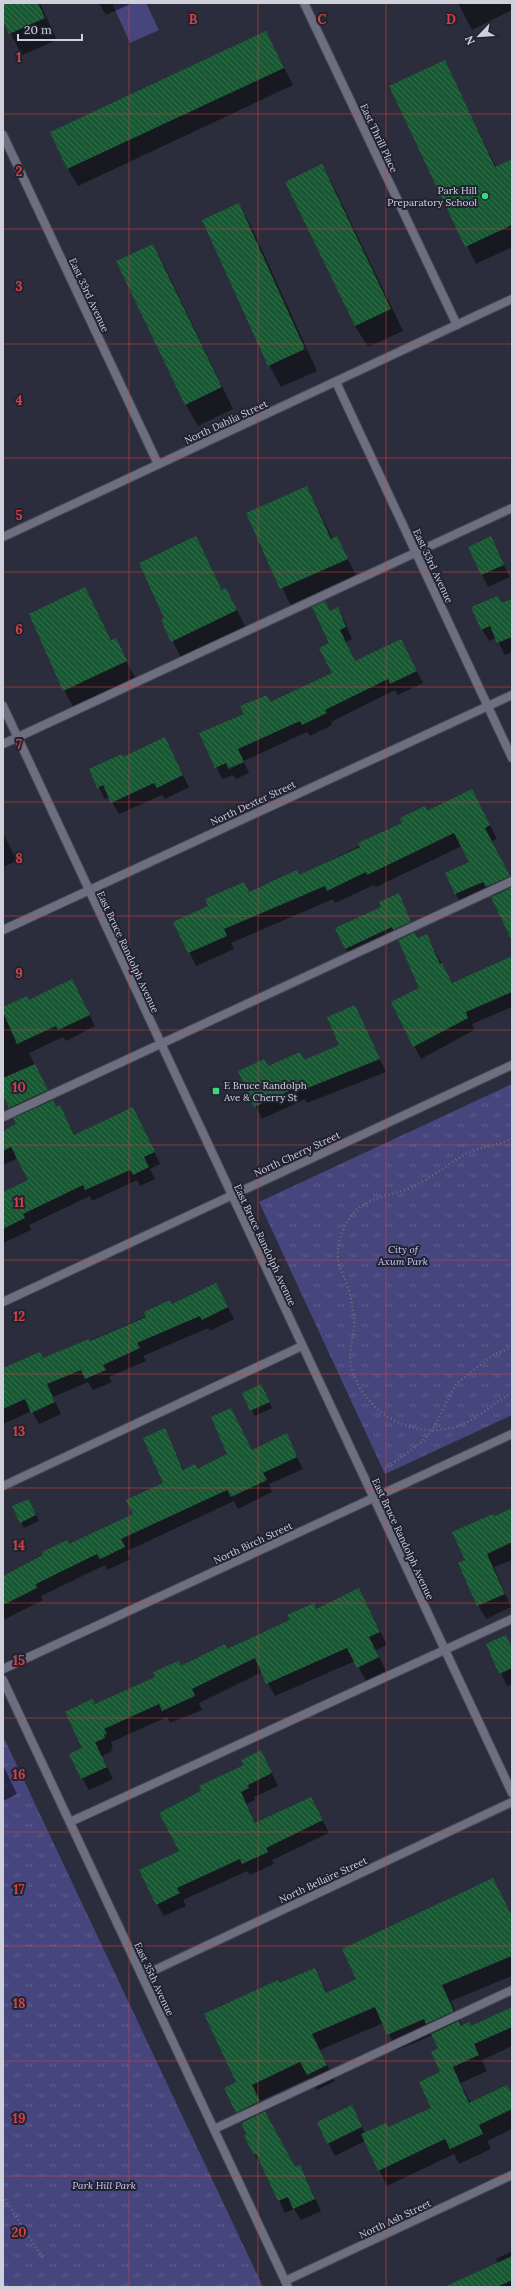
<svg xmlns="http://www.w3.org/2000/svg" width="515" height="2290" viewBox="0 0 515 2290" font-family="Lora,serif">
<style>
.grass{fill:url(#grass-tufts)}
.pitch{fill:#46457d}
.shadow{fill:#0007}
.building{fill:url(#building-back-hatch)}
.lines{fill:none;stroke-linecap:round;stroke-linejoin:round}
.service-casing{stroke:#494956;stroke-width:10}
.minor-casing{stroke:#494956;stroke-width:10}
.tertiary-casing{stroke:#494956;stroke-width:10}
.path{stroke:#6e6e7b;stroke-width:2.5;stroke-dasharray:1 3;stroke-linecap:butt}
.service{stroke:#6d6e80;stroke-width:8}
.minor{stroke:#6d6e80;stroke-width:8}
.tertiary{stroke:#6d6e80;stroke-width:8}
.grid{fill:none;stroke:#d54143;stroke-width:1;stroke-opacity:0.55}
.poi-dot{fill:#39d87f;stroke:#222332;stroke-width:1.5}
.labels{text-anchor:middle;dominant-baseline:central;stroke-width:4;stroke-linejoin:round;paint-order:stroke}
.street-label{font-size:10px;fill:#d0d0da;stroke:#222332}
.poi-label{font-size:10px;fill:#d0d0da;stroke:#222332;text-anchor:end}
.park-label{font-size:10px;font-style:italic;fill:#caccf6;stroke:#222332}
.grid-label{font-size:13px;text-anchor:middle;font-weight:bold;fill:#d54143;stroke:#222332;stroke-width:4;stroke-linejoin:round;paint-order:stroke}
</style>
<defs>
<pattern id="grass-tufts" width="24" height="20" patternUnits="userSpaceOnUse"><rect width="24" height="20" fill="#46457d"/><path d="M3 7l-1-3M5 7V3M7 7l1-3M15 17l-1-3M17 17v-4M19 17l1-3" fill="none" stroke="#605f8f"/></pattern>
<pattern id="building-back-hatch" width="6" height="6" patternUnits="userSpaceOnUse"><rect width="6" height="6" fill="#165932"/><path d="M-1 5l2 2M0 0l6 6M5-1l2 2" fill="none" stroke="#37704f"/></pattern>
</defs>
<rect width="100%" height="100%" fill="#2c2d3c"/>
<path class="grass" d="M512,1084V1415L385,1474L259,1202Z
M3,1736L263,2287H3Z"/>
<path class="pitch" d="M112,3H146L159,30L130,43Z"/>
<path class="shadow" d="M3,3H40L57,40L22,55L3,19Z
M99,3H133L106,15Z
M458,3H512V10L472,30Z
M266,32L293,85L78,186L68,169Z
M444,61L496,167L512,160V247L476,264L390,86Z
M321,165L334,187L403,331L368,347L355,326Z
M239,204L251,226L317,371L281,387L269,365Z
M153,245L165,267L233,409L198,426L186,405L117,262Z
M307,487L333,539L337,538L357,577L291,606L247,514Z
M195,537L223,591L226,589L246,628L182,659L162,621L166,619Z
M490,538L510,577L488,587L469,547Z
M85,588L112,641L115,640L136,679L74,708L64,690Z
M512,600V652L505,655L496,638L489,641L482,629L502,604Z
M325,602L331,612L338,609L344,620L352,639L346,642L355,662L407,652L423,683L398,695L395,690L331,722L332,725L310,736L307,732L228,768V770L244,762L249,773L236,779L233,775L222,779L201,734L333,673Z
M165,739L189,787L165,799L162,795L119,814L109,797L105,799L90,770L123,758Z
M472,790L497,839L492,841L512,881V939L492,895L463,907L456,894L470,863L462,846L376,887L374,885L335,903L333,899L231,943L234,949L196,966L175,922L249,893L299,876Z
M3,833L17,861L3,867Z
M398,894L419,939L427,936L452,983L512,957V1007L472,1024L474,1030L421,1059L392,1002L421,989L398,939L352,961L346,949L383,908Z
M78,991L95,1026L66,1041L63,1037L29,1053L56,1108L60,1106L75,1136L139,1120L160,1164L150,1169L155,1179L140,1186L137,1180L92,1201L90,1196L29,1225L31,1230L3,1243V1194L29,1181L18,1158L3,1165V1132L17,1125L3,1093V1008Z
M354,1006L386,1072L307,1103L305,1099L262,1119L239,1072L304,1061L341,1046Z
M222,1296L234,1319L210,1331L208,1328L143,1356L146,1361L109,1377L112,1382L93,1390L88,1382L53,1397L61,1414L39,1424L32,1411L3,1424V1378L172,1305Z
M264,1391L272,1408L255,1416L251,1410Z
M231,1409L252,1450L286,1435L303,1469L269,1484L272,1492L238,1509L234,1501L127,1551L131,1559L107,1570L105,1565L41,1596L43,1600L5,1619L3,1615V1577L134,1515L165,1484L164,1429L184,1470H197L228,1454Z
M32,1506L39,1521L24,1528L21,1522Z
M512,1510V1560L494,1567L511,1607L486,1619L478,1605L466,1560L494,1517Z
M359,1589L387,1645L376,1650L386,1671L366,1681L355,1661L275,1696L262,1672L199,1703L202,1710L170,1723L167,1717L111,1742L113,1747L111,1749L112,1751L102,1756L113,1779L89,1790L82,1778L84,1749L95,1705L181,1667L227,1650Z
M505,1636L512,1648V1683L507,1686L487,1645Z
M261,1751L278,1786L254,1797L255,1800L247,1804L256,1824L311,1798L329,1833L272,1860L274,1864L250,1875L247,1871L183,1900L186,1906L164,1916L157,1904L180,1852L202,1791L245,1765Z
M3,1765L17,1794L3,1801Z
M493,1880L512,1916V1976L451,2001L462,2026L471,2027L512,2008V2046L482,2060L487,2071L461,2083L471,2104L512,2095V2129L487,2141L491,2149L459,2164L454,2154L387,2186L365,2141L335,2156L318,2123L351,2106L365,2133L388,2128L433,2109L441,2073L439,2049L433,2035L397,2050L383,2023L320,2050L335,2081L317,2090L310,2078L260,2101L295,2168L299,2166L306,2178L321,2211L301,2220L294,2209L285,2213L262,2166L254,2155L237,2112V2083L279,1984L314,1969L327,1993L358,1979Z
M512,2251V2287H446L498,2264L496,2259Z"/>
<path class="building" d="M3,3H38L45,18L9,34L3,21Z
M266,31L284,68L67,169L50,132Z
M445,60L495,167L512,159V225L465,247L389,86Z
M322,164L391,309L355,326L285,182Z
M239,203L305,349L268,366L202,220Z
M153,244L222,387L185,405L116,261Z
M307,486L331,539L337,536L348,559L280,589L246,513Z
M196,536L222,590L226,588L237,610L171,642L161,620L164,618L139,563Z
M491,536L504,565L481,575L468,547Z
M85,587L111,640L116,638L127,661L63,691L29,614Z
M498,596L501,603L512,599V637L497,643L490,626L481,630L471,607Z
M325,601L330,611L338,607L346,627L340,630L355,661L401,639L417,671L390,684L388,679L325,710L327,713L302,725L300,721L238,749L244,762L228,768L226,763L215,768L199,733L244,714L240,706L267,695L270,702L332,673L319,648L329,643L312,607Z
M165,737L183,775L157,788L154,783L111,803L103,785L97,788L89,769L122,754L123,757Z
M472,789L490,825L485,828L510,876L486,887L483,882L455,894L445,873L469,862L454,833L367,875L366,872L327,891L325,886L224,929L227,936L188,953L173,922L208,906L205,899L244,882L249,892L297,870L299,875L360,847L358,843L402,823L400,818L425,806L427,811Z
M512,887V941L491,897Z
M399,893L411,922L393,930L392,927L345,949L335,928L381,907L379,902Z
M415,932L418,938L427,934L440,964L442,963L452,983L512,956V992L466,1012L468,1018L413,1047L391,1002L419,988L398,940Z
M72,979L90,1015L58,1030L56,1026L17,1044L3,1012V1007L27,996L29,1000Z
M355,1005L380,1059L300,1091L298,1087L254,1107L238,1071L264,1059L268,1066L300,1052L304,1060L339,1045L327,1017Z
M35,1064L48,1090L9,1108L3,1095V1078Z
M53,1100L56,1107L60,1105L74,1135L133,1107L155,1152L144,1157L149,1167L133,1175L130,1170L85,1190L83,1185L23,1214L25,1218L3,1229V1192L28,1180L11,1147L3,1151V1131L16,1124L13,1118Z
M216,1283L228,1307L202,1320L200,1316L137,1343L140,1348L103,1365L106,1370L85,1379L81,1370L47,1384L55,1402L31,1413L25,1399L3,1409V1368L40,1352L43,1358L89,1339L90,1341L146,1317L144,1312L170,1300L172,1304Z
M261,1384L270,1402L250,1411L242,1393Z
M231,1408L252,1450L287,1433L297,1457L263,1473L267,1480L231,1497L227,1490L121,1539L125,1547L100,1559L97,1554L36,1584L37,1588L3,1605V1576L43,1555L42,1552L67,1540L69,1544L133,1514L126,1500L163,1483L143,1438L165,1428L183,1470L195,1464L197,1469L227,1454L211,1417Z
M29,1499L36,1515L20,1523L12,1506Z
M512,1508V1542L487,1554L505,1594L477,1606L458,1563L465,1560L452,1532L493,1514L495,1516Z
M359,1588L380,1632L369,1637L379,1657L357,1668L347,1648L266,1684L255,1658L192,1689L195,1696L162,1711L159,1704L104,1729L107,1734L104,1735L105,1738L82,1748L65,1712L92,1699L95,1704L155,1677L153,1672L179,1661L181,1666L225,1644L227,1649L290,1620L287,1615L314,1603L316,1609Z
M506,1635L512,1648V1668L499,1674L486,1644Z
M95,1742L107,1767L81,1779L69,1754Z
M261,1750L272,1773L248,1785L249,1788L241,1792L255,1823L311,1797L323,1820L266,1848L268,1852L242,1864L240,1859L177,1888L180,1893L156,1905L139,1870L179,1851L159,1813L201,1791L199,1786L244,1765L241,1760Z
M493,1878L512,1916V1956L442,1985L454,2011L426,2024L424,2019L387,2035L375,2007L312,2034L327,2065L307,2075L300,2062L252,2085L260,2101L236,2113L224,2088L236,2082L204,2014L278,1980L279,1983L315,1968L326,1993L356,1979L342,1949Z
M512,2007V2027L474,2044L479,2055L453,2067L469,2103L507,2085L512,2094V2109L479,2125L483,2134L450,2149L445,2139L378,2171L361,2134L386,2123L388,2127L431,2108L419,2082L440,2072L431,2052L438,2048L431,2034L459,2021L461,2026L469,2022L471,2026Z
M352,2105L362,2127L327,2144L317,2122Z
M265,2111L295,2167L300,2165L315,2199L293,2209L288,2197L278,2201L256,2154L254,2155L244,2136L246,2134L241,2123Z
M512,2256V2280L497,2287H444Z"/>
<g class="lines">
<defs>
<path id="service" d="M3,744L512,508
M3,1117L512,881
M3,1486L302,1346
M70,1822L512,1619
M214,2129L512,1990"/>
<path id="minor" d="M304,3L457,325
M3,135L158,464
M336,382L512,758
M3,930L512,695
M3,1302L512,1065
M3,1669L512,1434
M142,1976L512,1802
M285,2281L512,2175"/>
<path id="tertiary" d="M3,537L512,299
M3,706L512,1793
M3,1680L288,2287"/>
</defs>
<use href="#service" class="service-casing"/>
<use href="#minor" class="minor-casing"/>
<use href="#tertiary" class="tertiary-casing"/>
<path class="path" d="M512,1138C499,1146 485,1146 472,1151C450,1161 432,1179 410,1188C390,1196 364,1198 351,1216C341,1229 334,1252 340,1268C345,1280 350,1290 352,1304C353,1312 355,1321 354,1328C353,1341 348,1355 351,1367C364,1414 415,1442 461,1425C479,1418 494,1402 512,1393
M385,1469L423,1441L433,1429L456,1384L493,1355L512,1347
M3,2196L44,2260"/>
<use href="#service" class="service"/>
<use href="#minor" class="minor"/>
<use href="#tertiary" class="tertiary"/>
</g>
<path class="grid" d="M129,3V2287M258,3V2287M386,3V2287M3,114H512M3,229H512M3,344H512M3,458H512M3,572H512M3,687H512M3,802H512M3,916H512M3,1030H512M3,1145H512M3,1260H512M3,1374H512M3,1488H512M3,1603H512M3,1718H512M3,1832H512M3,1946H512M3,2061H512M3,2176H512"/>
<g class="poi-dot">
<circle cx="485" cy="196" r="4"/>
<rect x="212" y="1087" width="8" height="8" rx="2"/>
</g>
<g class="labels">
<g class="street-label">
<text transform="translate(379 138) rotate(65)">East Thrill Place</text>
<text transform="translate(89 295) rotate(65)">East 33rd Avenue</text>
<text transform="translate(226 422) rotate(-25)">North Dahlia Street</text>
<text transform="translate(433 566) rotate(65)">East 33rd Avenue</text>
<text transform="translate(253 803) rotate(-25)">North Dexter Street</text>
<text transform="translate(128 952) rotate(65)">East Bruce Randolph Avenue</text>
<text transform="translate(297 1154) rotate(-25)">North Cherry Street</text>
<text transform="translate(265 1245) rotate(65)">East Bruce Randolph Avenue</text>
<text transform="translate(403 1539) rotate(65)">East Bruce Randolph Avenue</text>
<text transform="translate(253 1543) rotate(-25)">North Birch Street</text>
<text transform="translate(323 1880) rotate(-25)">North Bellaire Street</text>
<text transform="translate(154 1979) rotate(65)">East 35th Avenue</text>
<text transform="translate(395 2219) rotate(-25)">North Ash Street</text>
</g>
<g class="poi-label">
<text x="477" y="190">Park Hill<tspan x="477" dy="12">Preparatory School</tspan></text>
<text x="224" y="1085" text-anchor="start">E Bruce Randolph<tspan x="224" dy="12">Ave &amp; Cherry St</tspan></text>
</g>
<g class="park-label">
<text x="403" y="1249">City of<tspan x="403" dy="12">Axum Park</tspan></text>
<text x="104" y="2185">Park Hill Park</text>
</g>
</g>
<g class="grid-label">
<text x="193" y="24">B</text>
<text x="322" y="24">C</text>
<text x="451" y="24">D</text>
<text x="19" y="62">1</text>
<text x="19" y="176">2</text>
<text x="19" y="291">3</text>
<text x="19" y="405">4</text>
<text x="19" y="520">5</text>
<text x="19" y="634">6</text>
<text x="19" y="749">7</text>
<text x="19" y="863">8</text>
<text x="19" y="978">9</text>
<text x="19" y="1092">10</text>
<text x="19" y="1207">11</text>
<text x="19" y="1321">12</text>
<text x="19" y="1436">13</text>
<text x="19" y="1550">14</text>
<text x="19" y="1665">15</text>
<text x="19" y="1779">16</text>
<text x="19" y="1894">17</text>
<text x="19" y="2008">18</text>
<text x="19" y="2123">19</text>
<text x="19" y="2237">20</text>
</g>
<rect width="515" height="2290" fill="none" stroke="#d0d0da" stroke-width="8"/>
<g transform="translate(479 36) rotate(245)" stroke="#222332" stroke-width="3" paint-order="stroke">
<path d="M0-3L7 15L0 10L-7 15Z" fill="#d0d0da"/>
<text y="-6" font-size="11" font-weight="bold" text-anchor="middle" fill="#d0d0da">N</text>
</g>
<path d="M18 34v6h64v-6" fill="none" stroke="#d0d0da" stroke-width="2"/>
<text x="24" y="34" font-size="12" fill="#d0d0da" stroke="#222332" stroke-width="3" paint-order="stroke">20 m</text>
</svg>
